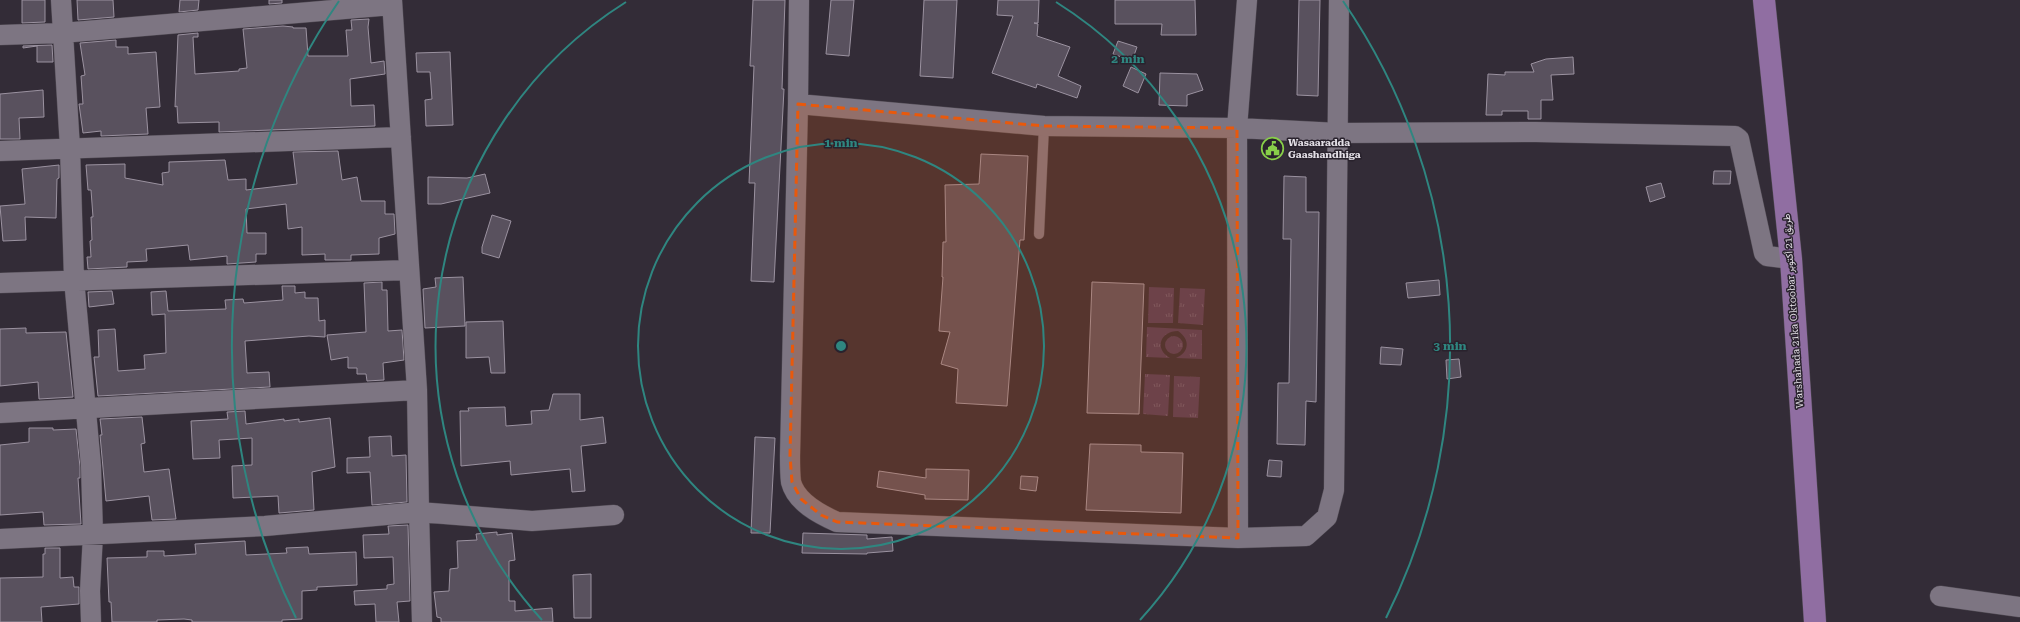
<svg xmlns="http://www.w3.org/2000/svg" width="2020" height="622" viewBox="0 0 2020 622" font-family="'Roboto Serif',Vazirmatn,serif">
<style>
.grass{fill:url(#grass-tufts)}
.building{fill:#59515e;stroke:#9b92a0}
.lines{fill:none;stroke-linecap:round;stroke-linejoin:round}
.lane-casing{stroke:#4f4952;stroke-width:11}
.street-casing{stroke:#4f4952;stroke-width:21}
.primary-casing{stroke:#4f4952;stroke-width:23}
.lane{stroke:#7d7582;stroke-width:10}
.street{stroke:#7d7582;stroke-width:20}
.primary{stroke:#906ea2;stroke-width:22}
.marked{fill:#e8590c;fill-opacity:0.2;stroke:#e8590c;stroke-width:3;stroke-dasharray:8 5;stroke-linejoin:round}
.ring{fill:none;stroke:#2f8680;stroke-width:2}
.labels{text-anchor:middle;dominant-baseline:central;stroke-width:3;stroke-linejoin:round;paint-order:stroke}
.poi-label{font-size:10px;font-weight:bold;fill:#e2dee5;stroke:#29222d;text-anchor:start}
.street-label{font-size:10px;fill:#e2dee5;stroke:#29222d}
.centre{fill:#2f8680;stroke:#29222d;stroke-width:2}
.ring-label{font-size:12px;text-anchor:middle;font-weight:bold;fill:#2f8680;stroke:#29222d;stroke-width:3;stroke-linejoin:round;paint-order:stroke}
</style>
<defs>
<pattern id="grass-tufts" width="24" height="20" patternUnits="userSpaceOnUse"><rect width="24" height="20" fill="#4f3c59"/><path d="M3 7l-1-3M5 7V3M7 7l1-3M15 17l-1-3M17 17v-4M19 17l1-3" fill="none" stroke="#685871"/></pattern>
</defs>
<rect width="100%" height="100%" fill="#332c37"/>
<path class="grass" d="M1149,287L1174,288L1173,323H1148Z
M1180,288L1205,289L1203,325L1178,323Z
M1147,327L1202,330V359L1176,358C1190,352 1190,339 1178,331C1160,331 1154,349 1170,358L1146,357Z
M1165 345a9 9 0 1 1 18 0a9 9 0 1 1-18 0Z
M1145,374L1170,375L1168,416L1143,414Z
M1174,376L1200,377L1198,418L1173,417Z"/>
<path class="building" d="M22,0H45V22L22,23Z
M77,0H113L114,17L78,20Z
M180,0H199L198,10L179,12Z
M269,0H282V3L269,4Z
M753,0H785L782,89H784L774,282L751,281L755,183H749L754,66H750Z
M831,0H854L849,56L826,54Z
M924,0H957L953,78L920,76Z
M998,0H1039L1038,23H1034L1038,24L1037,36L1070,47L1058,76L1081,86L1077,98L1037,84L1036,88L992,73L1013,16L997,15Z
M1115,0H1195L1196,35H1161L1162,24H1115Z
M1299,0H1320L1318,96L1297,95Z
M369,19L368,27L371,63L384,61L385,74L350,79L351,106L374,105L375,126L219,132V122L178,123L177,106L175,107L178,35L198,33V37H193L195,74L239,71V69L247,68L243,29L283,26L293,27V28H306L308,56H348L346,30H352L351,20Z
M116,40V47H128V54L156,52L160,107L146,108L148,134L101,136V131L83,133L79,104H83L81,76L85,75L80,43Z
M1118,41L1137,47L1132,61L1113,54Z
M52,45L53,62H37V46L23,48V46Z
M450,52L453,125L426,126L425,100L432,99L430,72H417L416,53Z
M1573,57L1574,74L1551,75L1553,100H1541V119H1528V111H1502V115H1486L1488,74L1505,75V72H1534L1531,64L1546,59Z
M1131,67L1146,74L1138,93L1123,86Z
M1160,73L1197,74L1203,90L1187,95V106L1159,105Z
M43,90L44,117L19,118L20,139H0V94Z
M338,151L342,180L357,177L361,201H385V214H394L395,234L379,238V254L351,255V260H325V254L302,255V227L288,229L286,204L246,209L247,233H266V254H256V262L227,264V256L190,260L188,245L146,249L147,261L127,262V267L88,269L87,257H91L90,241L92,240L91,217H93L91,190H88L86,165L125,164V178L163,185L162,173L169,172V162L225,160L228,180L246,179V190L297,184L293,152Z
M981,154L1028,156L1024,240H1020L1007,406L956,403L958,369L941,364L950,332L939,331L943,277H942L943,242H946L945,185L979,184Z
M59,165V178L57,179L56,218L25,217L26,240L3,241L0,206L25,204L22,169Z
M1714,171H1731L1730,184H1713Z
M485,174L490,193L441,204H428V177L467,178Z
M1284,176L1306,177V212H1319L1316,402L1306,401L1305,445L1277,444L1278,383H1289L1291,239H1283Z
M1661,183L1665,197L1650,202L1646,187Z
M492,215L511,221L499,258L482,253V247Z
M463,277L465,326L425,328L423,289L436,287L435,278Z
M1439,280L1440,295L1408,298L1406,283Z
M382,282V290H387L388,331L402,330L404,360L383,363L384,380L367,381L366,374H357V368H348V357L331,360L327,335L366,332L364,283Z
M1092,282L1144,284L1139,414L1087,413Z
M282,286H295V293L305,292V298H318L319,321L325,320V337L309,336L245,341L247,373L269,372L270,387L98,396L94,357H99L98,330L115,329L118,371L145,369L144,355L166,353L165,314L152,315L151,292L166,291L168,311L226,309L225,300L243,299L244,303L283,300Z
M112,291L114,304L89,307L88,292Z
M503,321L505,373H491L489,357L466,358V322Z
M26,328V333L66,332L73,397L39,399L38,382L0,386V329Z
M1381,347L1403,349L1401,365L1380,364Z
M1459,359L1461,377L1447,379L1446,360Z
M553,394H580V420L603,417L606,443L581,446L585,491L572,492L570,469L511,475L510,461L461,466L460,411H469L468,408L505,407L506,426L532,424L531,411L549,410Z
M245,411L246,424L284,419V421L299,419V422L330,418L335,467L312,472L314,510L279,513L278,496L233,498L232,466L252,465V438L219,440L220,458L193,459L191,421L228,419L227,412Z
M142,417L145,443L141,444L144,472L169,469L176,519L152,520L149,496L106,501L100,435H102L100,419Z
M29,428H53V430L76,429L80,467V478H78L81,524L44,525L43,512L0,515V445L29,442Z
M391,436L392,456L406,455L407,502L372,505L370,472L347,473V458L370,457L369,437Z
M755,437L775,438L770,533H751Z
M1090,444L1141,445V452L1183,453L1181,513L1086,510Z
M1269,460L1282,461L1281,477L1267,476Z
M926,469L969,470L968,500L925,499V495L877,487L879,471L926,478Z
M1021,476L1038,477L1036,491L1020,489Z
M408,525L410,601L397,602L399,622H376L375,604L355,605L354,591L387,589V585L394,584L393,557L364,558L363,535L389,534L388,526Z
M497,532V535L512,533L515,560L509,561V601H515V611L552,608L553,622H441V618L437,617L434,592L449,591L450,569L458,568L457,541L477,540L476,534Z
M803,533L867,535V539L892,537L893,551L867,553V554L802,553Z
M245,541L246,555L287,553L286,548L308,547L309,554L356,552L357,585L317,587V590L302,591V619L282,620V622H192V620L184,619L157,620V622H112L111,602H109L107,558L147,557V551H164V556L196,554L195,544Z
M45,548H60V578L73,577L74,587H79V604L41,607L42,622H0V578L43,577V554H45Z
M591,574V618H574L573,575Z"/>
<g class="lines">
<defs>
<path id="lane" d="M1039,234L1044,126"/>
<path id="street" d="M61,0L70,148L74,279L91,466L93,534L90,591L91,622
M392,0L417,390L419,512L532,521L614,515
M1247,0L1237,128L1044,126L798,104L790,456C790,464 790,474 791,482C796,502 819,514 837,522L1238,538L1306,536L1327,517L1334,490L1339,0
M0,35L62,33L392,5
M798,104L799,0
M0,151L401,137
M0,283L409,270
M0,413L417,390
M1238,538L1237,128L1338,133L1536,132L1735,136L1739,139L1764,253L1767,256L1791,259
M0,539L265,526L419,512L422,622
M1940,596L2020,607"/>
<path id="primary" d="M1764,0L1791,259L1815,622"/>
</defs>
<use href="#lane" class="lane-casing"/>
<use href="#street" class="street-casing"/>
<use href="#primary" class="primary-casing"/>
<use href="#lane" class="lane"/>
<use href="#street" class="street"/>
<use href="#primary" class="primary"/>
</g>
<path class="marked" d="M798,104L1044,126L1237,128L1238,538L837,522L821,515L801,499L792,482L790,456Z"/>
<g class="ring">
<circle cx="841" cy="346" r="203"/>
<path d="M542 620A406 406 0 0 1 626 2M1056 2A406 406 0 0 1 1140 620"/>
<path d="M296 618A609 609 0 0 1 339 1M1343 1A609 609 0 0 1 1386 618"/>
</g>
<defs>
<symbol id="civic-ring" viewBox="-11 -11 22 22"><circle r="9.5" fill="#29222d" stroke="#88cf49" stroke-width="1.5"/><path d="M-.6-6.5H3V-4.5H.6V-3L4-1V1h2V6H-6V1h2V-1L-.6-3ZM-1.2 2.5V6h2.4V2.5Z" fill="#88cf49"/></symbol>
</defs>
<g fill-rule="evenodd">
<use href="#civic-ring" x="1260" y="136" width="25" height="25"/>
</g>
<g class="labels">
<g class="poi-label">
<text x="1288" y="142">Wasaaradda<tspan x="1288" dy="12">Gaashandhiga</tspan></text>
</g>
<g class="street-label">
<text transform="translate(1793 311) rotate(-94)">Warshahada 21ka Oktoobar طريق 21 أكتوبر</text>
</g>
</g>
<circle cx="841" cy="346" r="6" class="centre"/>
<g class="ring-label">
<text x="1128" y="63">2 min</text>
<text x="841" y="147">1 min</text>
<text x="1450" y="350">3 min</text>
</g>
</svg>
